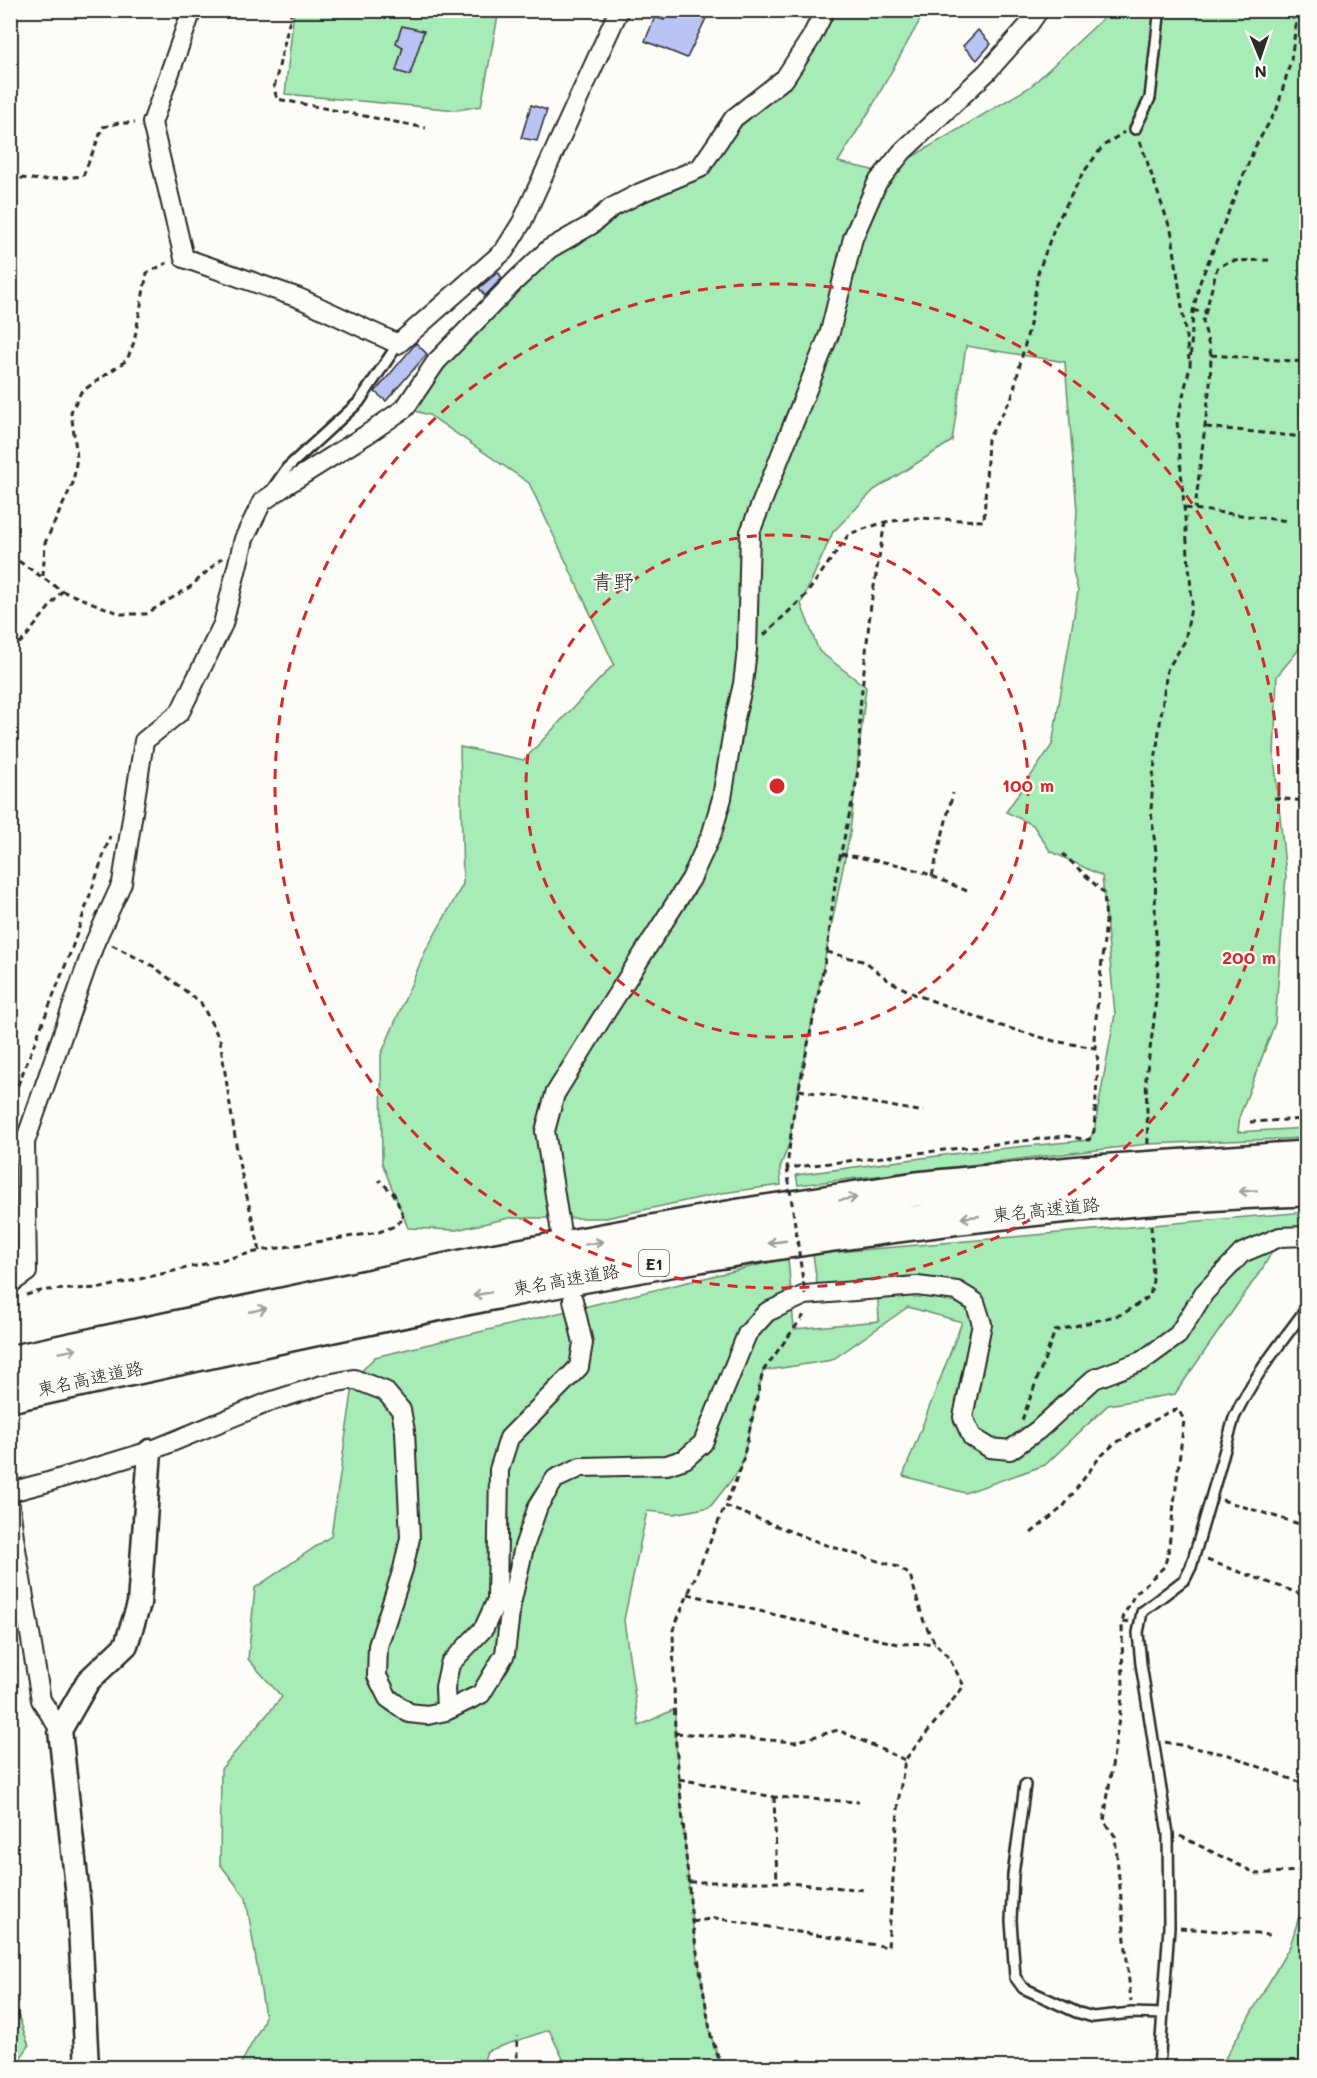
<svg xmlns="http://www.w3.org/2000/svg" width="1317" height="2078" viewBox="0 0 1317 2078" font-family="Mali,'Klee One',sans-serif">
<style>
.green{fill:#a7ebb6;stroke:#698b70;stroke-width:1.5}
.building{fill:#b9c3f4;stroke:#2b2b2b;stroke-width:1.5}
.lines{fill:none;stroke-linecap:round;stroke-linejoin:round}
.service-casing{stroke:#2b2b2b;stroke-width:14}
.minor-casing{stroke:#2b2b2b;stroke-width:22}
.tertiary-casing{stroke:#2b2b2b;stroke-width:27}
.motorway-casing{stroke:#2b2b2b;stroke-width:38}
.path{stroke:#2b2b2b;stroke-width:3;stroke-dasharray:6 4.5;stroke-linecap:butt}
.service{stroke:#fdfcf7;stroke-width:9}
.minor{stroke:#fdfcf7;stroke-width:18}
.tertiary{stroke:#fdfcf7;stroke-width:22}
.motorway{stroke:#fdfcf7;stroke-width:33}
.path-bridge{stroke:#2b2b2b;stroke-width:3;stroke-dasharray:6 4.5;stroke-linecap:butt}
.oneway{stroke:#9e9e9b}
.ring{fill:none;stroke:#d62828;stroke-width:3;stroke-dasharray:10 8}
.labels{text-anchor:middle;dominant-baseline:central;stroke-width:4.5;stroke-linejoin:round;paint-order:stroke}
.shield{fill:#fdfcf7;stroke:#6a6a68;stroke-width:1.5}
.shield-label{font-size:16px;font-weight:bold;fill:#2b2b2b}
.street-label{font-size:18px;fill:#2b2b2b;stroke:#fdfcf7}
.quarter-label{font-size:21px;fill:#2b2b2b;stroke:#fdfcf7}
.centre{fill:#d62828;stroke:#fdfcf7;stroke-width:3}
.ring-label{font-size:18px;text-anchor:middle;font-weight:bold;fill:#d62828;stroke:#fdfcf7;stroke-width:4.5;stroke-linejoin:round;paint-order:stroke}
</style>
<rect width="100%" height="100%" fill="#fdfcf7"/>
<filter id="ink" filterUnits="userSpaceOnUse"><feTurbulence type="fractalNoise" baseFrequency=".0167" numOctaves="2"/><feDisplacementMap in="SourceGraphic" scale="12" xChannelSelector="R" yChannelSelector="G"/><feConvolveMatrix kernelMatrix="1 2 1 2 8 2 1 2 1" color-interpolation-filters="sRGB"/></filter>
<g filter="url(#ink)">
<path class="green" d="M294,11H499L481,106L457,110L285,94Z
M829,11H925L870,110L838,162L885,173L1030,87L1111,11H1306V641L1277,676L1274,756L1286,876L1275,1023L1240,1115L1238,1132L1306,1128V1138L1148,1144L798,1185L796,1175L967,1152L1089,1140L1094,1131L1115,1014L1102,876L1050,851L1033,825L1006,812L1052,745L1078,591L1073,571L1077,511L1065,362L966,346L952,441L874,490L833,532L801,604L819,651L866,687L850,833L793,1117L790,1141L780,1168L781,1185L722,1193L606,1218H509L456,1230L408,1228L382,1163L381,1055L425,952L463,884L460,747L524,760L614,664L529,483L429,415L405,408L533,258L700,168L734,118L785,78Z
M1306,1212V1228L1280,1237L1264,1266L1175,1394L1108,1405L1045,1465L965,1493L903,1476L962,1322L908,1307L832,1360L763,1371L741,1468L710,1507L674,1514L647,1511L624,1620L639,1726L675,1709V1733L692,1922L711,2036L722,2067H567L549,2030L487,2051L482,2067H239L262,2025L265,2016L246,1898L220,1864L221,1769L282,1697L248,1659L255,1588L331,1536L354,1379L375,1357L788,1258L794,1329L879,1321L877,1280L817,1284L813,1254Z
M1306,1894V2067H1220L1290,1946Z
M11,1995L29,2046L14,2067H11Z"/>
<path class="building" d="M668,10H710L687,58L645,41L655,17L664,20Z
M402,26L424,31L410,75L396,71L403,47L396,43Z
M978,30L991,44L977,60L963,46Z
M531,105L547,110L537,141L521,138Z
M498,272L502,278L485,296L479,288Z
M416,343L427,354L386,401L375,392Z"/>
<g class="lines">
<defs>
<path id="service" d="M1135,129L1150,98L1159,16L1161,10
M273,488L287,468L359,402L398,344
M1025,1785L1013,1875L1011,1921L1015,1977L1023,1988L1076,2012L1093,2017L1132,2013L1163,2014
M1159,2068L1169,1927L1168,1834L1141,1664L1138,1633L1142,1612L1185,1579L1191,1567L1234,1418C1252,1378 1280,1344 1306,1309"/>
<path id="minor" d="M192,10L152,123L184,258L299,298L398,344L504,251L522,222L619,10
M561,1233L545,1131L555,1094L602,1018L691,879L712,833L722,798L735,718L743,684L747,650L750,532L830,332L853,238L877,183L902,152L987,72L1027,27L1039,10
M10,1284L27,1272L25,1142L95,942L122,883L144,741L180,712L223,624L244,539L262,502L285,486L366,435L405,408L436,362L515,281L549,249L591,225L611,208L640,193L700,168L734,118L785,78L811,38L825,10
M10,1492L48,1482L150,1451L269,1402L322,1385L354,1379L385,1391L401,1410L405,1431L410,1538L403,1569L378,1646L377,1676L388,1698L409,1713L427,1715L446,1711L481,1694L505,1654L511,1604L524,1547L538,1506L555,1479L581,1467L667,1465L685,1459L703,1443L747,1334L767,1312L805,1295L917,1286L957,1291L975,1302L982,1324L963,1417L972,1437L990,1448L1010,1450L1038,1430L1094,1379L1142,1361L1178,1335L1204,1293L1242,1253L1280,1237L1306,1236
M10,1506L14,1537L41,1700L60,1730
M446,1711L445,1687L450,1664L484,1628L497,1600L499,1470L509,1438L579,1367L583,1343L573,1300"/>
<path id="tertiary" d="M87,2068L79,1906L60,1730L88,1681L126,1645L139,1604L150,1451"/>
<path id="motorway" d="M10,1363L476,1264L740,1216L917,1189L1082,1173L1306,1158
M10,1395C438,1301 868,1205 1306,1189"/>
</defs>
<use href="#service" class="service-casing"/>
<use href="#minor" class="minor-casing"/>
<use href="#tertiary" class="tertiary-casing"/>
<use href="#motorway" class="motorway-casing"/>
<path class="path" d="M292,10L274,88L277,99L426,128
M419,12L420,10
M1140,141L1172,234L1189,359
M10,177L42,180L83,176L103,127L119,123H135
M1193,311H1206L1203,321L1211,355L1210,384L1195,509
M1204,311H1206L1217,268L1230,261L1269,260
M1211,355L1306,362
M1206,427L1303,437
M1185,508L1288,521
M885,522L871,604L860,708L859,762L856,784L836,875L827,952L793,1117L787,1168L1066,1136L1089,1140L1094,1131L1098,1061L1094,1038L1106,921L1104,893L1063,854
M10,555L62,591L121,614H146L190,587L222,558
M43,576L45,543L73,483L77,457L71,412L81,392L127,360L134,342L147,273L167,263
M764,635L805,596L849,534L885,522L916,518L984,521L988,439L1012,397L1031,320L1038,273L1055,226L1083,173L1103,146L1124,132
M10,648H14L25,638L62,591
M1274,798L1306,801
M841,854L900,865L925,873L967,891
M932,876L953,793
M1302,890L1306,891
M112,945L153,966L201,1003L220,1040L239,1163L260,1251L379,1232L395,1226L404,1218L394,1194L379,1180
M827,952L866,962L888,980L914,994L998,1025L1054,1041L1096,1048
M799,1090L924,1112
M10,1105L71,951L110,836
M1250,1122L1306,1119
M1148,1144L1146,1077L1154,1021L1158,971L1155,918L1156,853L1151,811L1153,777L1167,670L1185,641L1192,602L1177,422L1190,366L1193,311L1200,282L1255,147L1277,109L1291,60L1296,25L1290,10
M26,1295L44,1290L101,1288L260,1251
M1022,1420L1055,1331L1123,1314L1150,1296L1153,1280L1151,1223
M1222,1500L1306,1526
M1031,1533L1063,1507L1099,1458L1114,1444L1165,1414L1178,1409L1184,1420L1168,1554L1164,1567L1135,1594L1124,1615L1122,1623
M1207,1560L1306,1596
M688,1594L898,1644L935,1643
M1129,1621L1122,1623L1123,1691L1104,1821L1115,1836L1131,2002
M676,1733L795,1742L838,1730L905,1760
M1165,1742L1229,1755L1306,1785
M679,1779L774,1797L859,1802
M774,1797L777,1882
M1180,1836L1257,1874L1298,1871
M689,1882H777L865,1890
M692,1922L715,1918L888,1947L899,1797L905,1760L964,1686L949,1658L935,1643L924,1622L910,1575L898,1567L826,1545L725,1506L741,1468L763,1371L804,1315
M1180,1928L1271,1935
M517,2068V2036
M722,2068L711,2036L692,1922L675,1733L673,1630L725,1506"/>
<use href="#service" class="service"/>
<use href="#minor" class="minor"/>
<use href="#tertiary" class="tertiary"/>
<use href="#motorway" class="motorway"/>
<path class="path-bridge" d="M787,1168L805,1295"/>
</g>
<defs><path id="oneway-shaft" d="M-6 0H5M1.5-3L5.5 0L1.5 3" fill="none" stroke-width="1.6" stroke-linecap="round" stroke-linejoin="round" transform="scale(1.5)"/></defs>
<g class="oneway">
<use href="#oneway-shaft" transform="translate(1248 1191) rotate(176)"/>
<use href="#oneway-shaft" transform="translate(848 1199) rotate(-9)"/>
<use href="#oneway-shaft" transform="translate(970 1217) rotate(174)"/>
<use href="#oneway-shaft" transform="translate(777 1242) rotate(172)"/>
<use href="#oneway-shaft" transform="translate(594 1243) rotate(-10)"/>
<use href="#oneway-shaft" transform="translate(482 1294) rotate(169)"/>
<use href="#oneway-shaft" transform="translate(258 1310) rotate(-12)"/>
<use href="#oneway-shaft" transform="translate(68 1351) rotate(-12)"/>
</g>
</g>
<g class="ring">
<circle cx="777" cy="786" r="251"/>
<circle cx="777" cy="786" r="502"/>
</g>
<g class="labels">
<rect class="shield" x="639" y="1250" width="30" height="26" rx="4.5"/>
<g class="shield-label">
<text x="654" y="1263">E1</text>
</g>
<g class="street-label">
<text transform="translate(1046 1209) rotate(-6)">東名高速道路</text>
<text transform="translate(566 1279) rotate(-10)">東名高速道路</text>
<text transform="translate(90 1378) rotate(-12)">東名高速道路</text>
</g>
<g class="quarter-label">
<text x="613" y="580">青野</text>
</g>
</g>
<circle cx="777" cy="786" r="9" class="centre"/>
<g class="ring-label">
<text x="1028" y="792">100 m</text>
<text x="1249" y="964">200 m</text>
</g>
<rect width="1317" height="2078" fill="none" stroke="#fdfcf7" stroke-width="36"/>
<rect x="18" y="18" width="1281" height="2042" fill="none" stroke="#2b2b2b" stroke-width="2" filter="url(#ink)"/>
<g transform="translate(1260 57) rotate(178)" stroke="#fdfcf7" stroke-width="4.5" paint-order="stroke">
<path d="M0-4.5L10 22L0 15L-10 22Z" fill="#2b2b2b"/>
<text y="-9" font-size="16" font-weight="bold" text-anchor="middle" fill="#2b2b2b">N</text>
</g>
</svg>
